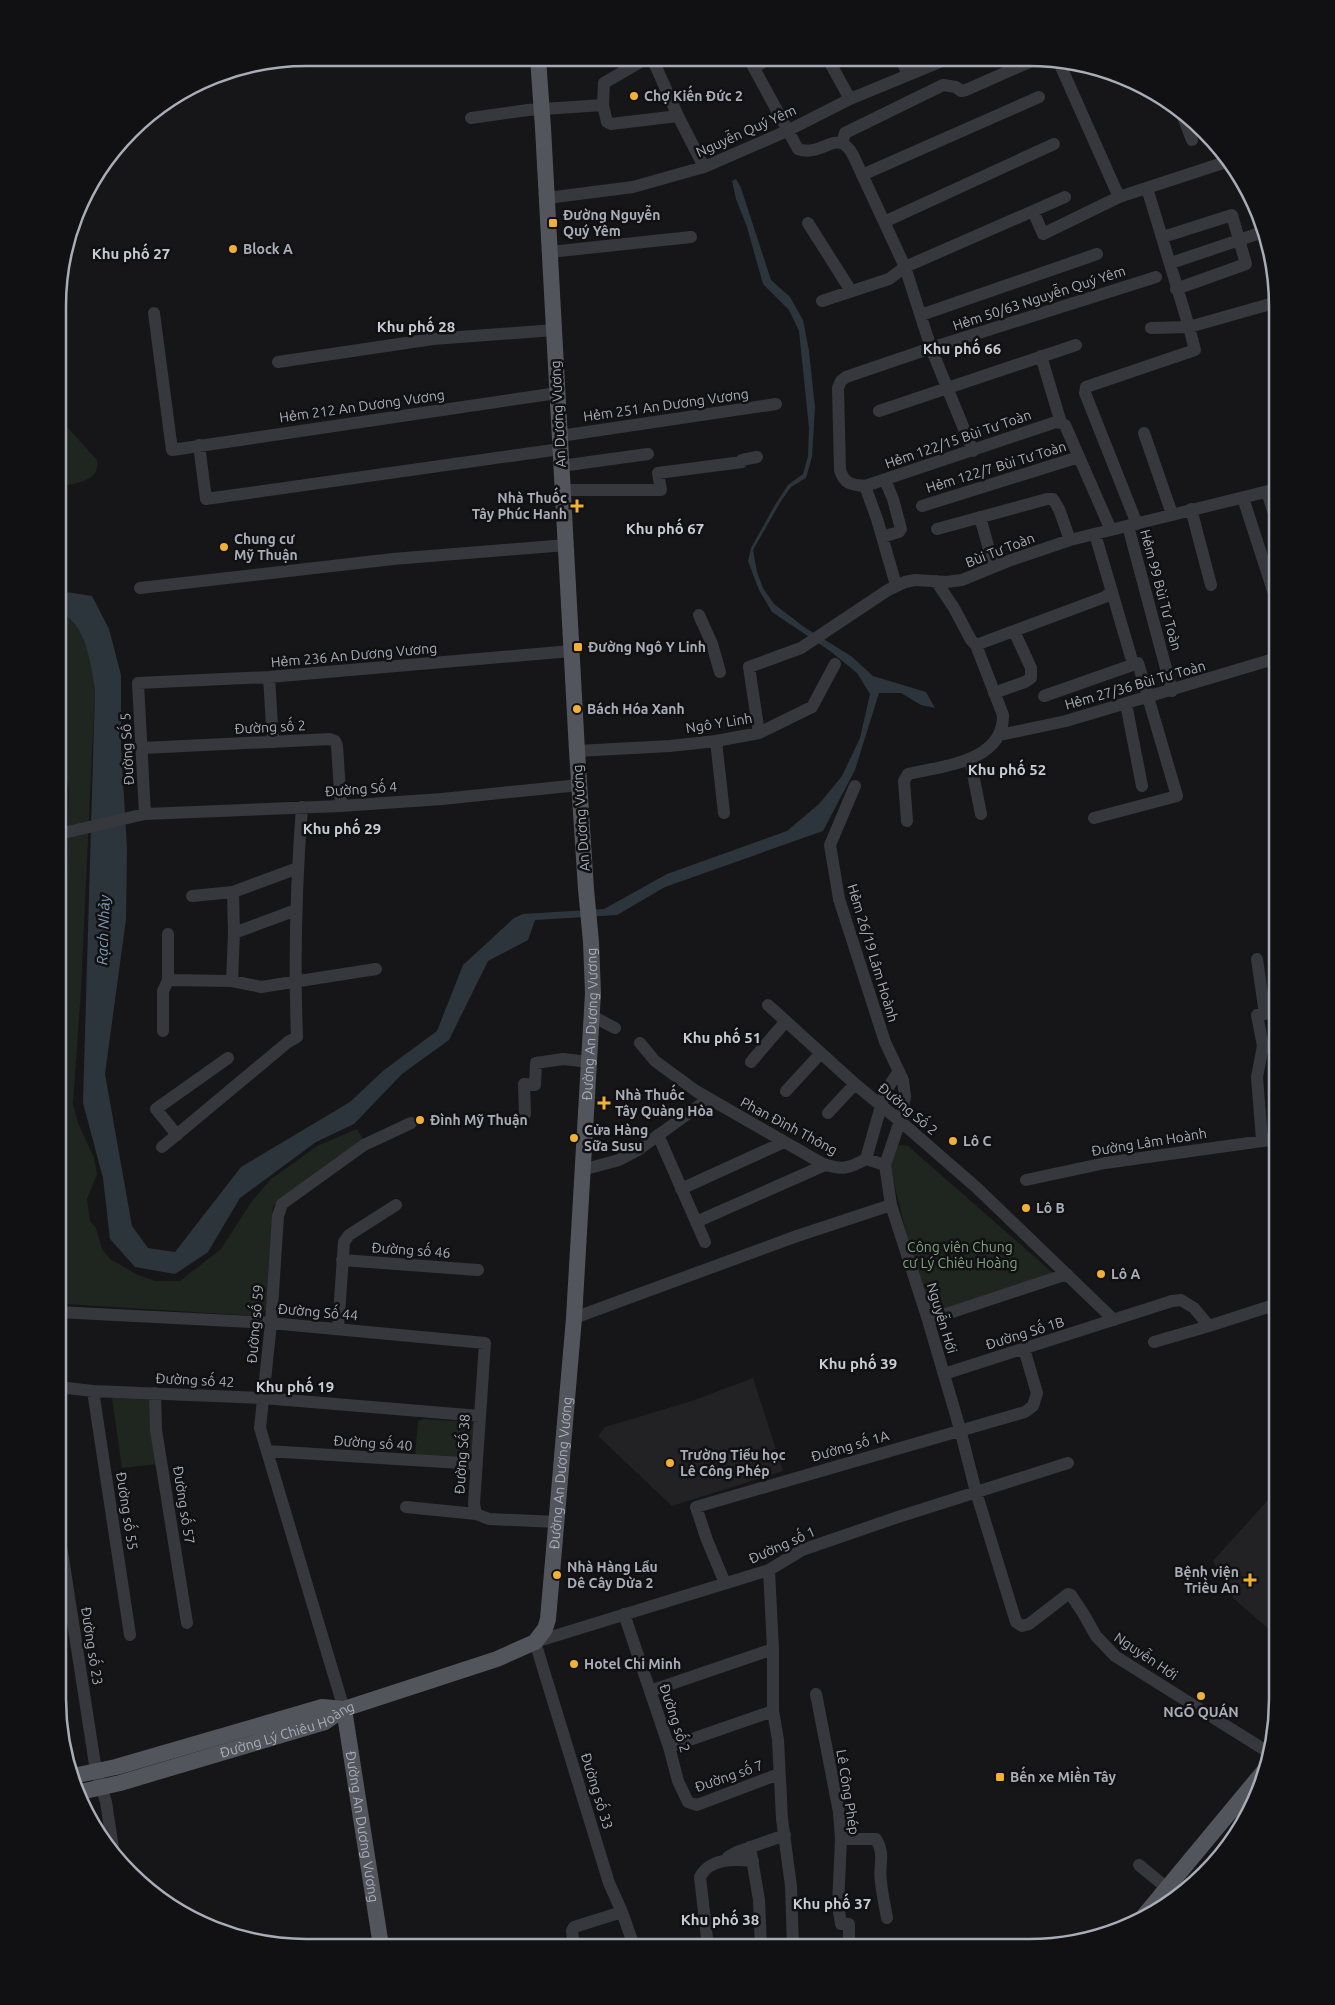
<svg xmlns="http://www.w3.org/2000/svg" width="1335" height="2005" viewBox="0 0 1335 2005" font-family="Ubuntu,sans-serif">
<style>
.built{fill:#222225}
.green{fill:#1e261f}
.water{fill:#2c353c}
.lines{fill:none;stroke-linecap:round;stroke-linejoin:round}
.minor{stroke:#37383d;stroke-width:12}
.major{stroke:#53555c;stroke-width:16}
.poi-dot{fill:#f2b134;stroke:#111113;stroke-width:2}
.labels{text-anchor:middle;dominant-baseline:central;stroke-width:5;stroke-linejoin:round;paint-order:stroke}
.poi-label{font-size:14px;font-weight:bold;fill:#a8adb8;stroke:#111113;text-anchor:start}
.street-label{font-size:14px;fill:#a8adb8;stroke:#111113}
.park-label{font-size:14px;fill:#7fa381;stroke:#111113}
.neighbourhood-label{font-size:15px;font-weight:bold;fill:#c9ccd4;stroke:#111113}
.water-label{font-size:15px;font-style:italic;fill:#7f9bb3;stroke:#111113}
.rim{fill:none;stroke:#a8adb8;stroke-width:2.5}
</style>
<rect width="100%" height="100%" fill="#161618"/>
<path class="built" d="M753,1378L783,1471L672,1506L598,1436L605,1427L692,1401Z
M1277,1490V1636L1234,1599L1213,1561Z"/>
<path class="green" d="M59,418L97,460C101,482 74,484 59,486Z
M59,613C86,620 91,667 95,690L81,989L73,1104L78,1123L94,1158L97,1174L87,1199L90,1221L96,1228L102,1249L110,1259L138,1275L155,1281H180L221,1249L252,1201L271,1179L317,1146L357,1129L363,1139L273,1206L266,1310L257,1316L65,1304L58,1300L69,789L64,764L59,753Z
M900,1145L908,1146L1053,1273L930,1314L925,1309L890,1167L895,1148Z
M158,1397L166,1463L122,1468L112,1398Z
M424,1419L470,1422L474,1425L471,1456L468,1459L415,1456L418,1421Z"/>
<path class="water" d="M736,179L741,188L771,280L790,297L803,320L809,351L815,407L812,457L806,478L791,487L781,501L753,550L757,572L763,588L774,604L804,627L851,656L873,676L926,692L935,708L921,705L901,693H879L855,770L823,831L665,887L617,915L535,920L528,940L488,961L449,1040L402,1074L354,1124L316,1142L240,1198L208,1252L175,1274L135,1267L110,1239L103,1178L83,1103L95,690C91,667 86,620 59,613V591L92,596L109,629L121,675V747L127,848L126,919L105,1074L132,1226L148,1248L175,1252L241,1167L350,1102L384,1070L437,1031L463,965L514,918L523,914L604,909L667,874L787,831L819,804L842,776L860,738L870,694L857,673L830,651L772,612L759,590L748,561L751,548L775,505L788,485L803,474L808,456L809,428L799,331L789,310L763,284L747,227L736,199L732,181Z"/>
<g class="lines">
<path class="minor" d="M647,58L604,83L603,105L607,122L611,124L678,116
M652,58L678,116L704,167
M749,59L798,149C823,158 837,126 853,155L905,267L931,348L973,451
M828,59L850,99
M901,59L908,75
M1058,60L1119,197
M754,67L769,59
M1180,109L1192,140
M471,118L528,110L603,105
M842,143L845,133L943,85L956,87L961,91L966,90L1034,60
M862,175L1039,97
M1147,188L1189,327L1277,302
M547,198L633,187L704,167L787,131L850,99L947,59
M1033,211L1043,234L1119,197L1229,161
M884,222L1054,144
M808,223L851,291
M1163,237L1232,215L1246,264L1176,289
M550,252L691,237
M1171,263L1263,232
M822,301L889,279L905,267L1065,197
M154,313L172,450L557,393
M921,315L1097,254
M60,326H61
M1041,356L1061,423L1065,425L1111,530
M278,362L433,339L555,330
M879,411L1076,345
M1061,423L1056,422L865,486C852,485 844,484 840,470L838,388L841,381L846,377L931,348L1156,277
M1144,433L1172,514
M560,436L776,404
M199,445L206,499L560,449
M561,466L648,454
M865,486L877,519L896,585
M562,490H661L658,473L742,462V460L757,457
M1267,492L1277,523
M1243,498L1277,603
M922,506L1079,457
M1191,509L1211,585
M980,517L994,567
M1137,524L1085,393L1086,387L1195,350L1189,327L1151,328
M1128,526L1172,691
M937,529L1047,499H1053L1059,509L1070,540
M1095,534L1131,657
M882,537L899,532L901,529L893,499L885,480
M140,588L393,559L566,545
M699,615L712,644L720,672
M976,645L1105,597L1112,591
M269,677L273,742
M994,693L1025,682L1031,678V668L1014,631
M1044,696L1138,663L1177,796L1094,818
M1126,704L1142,786
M759,733L749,667L801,648L888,590L905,582L915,580L946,582L962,580L1011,560L1070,540L1277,489
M1000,735L1066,721L1277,658
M716,741L724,813
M142,748L330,739L335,741L337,746L341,806
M577,751L670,746L716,741L759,733L812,707L835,664
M970,759L981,814
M855,786L830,845L839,899L885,1042L903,1080L905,1097L900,1121L885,1165L891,1205L928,1320L960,1429L976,1492L1016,1622L1022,1626L1029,1624L1068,1594L1071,1595L1083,1613L1096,1636L1115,1656L1268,1752
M145,814L138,683L269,677L571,651
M907,821L904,781L908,774C942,766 1004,762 1003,715L976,645L971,640L954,608L936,581
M59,834L145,814L341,806L442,799L579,785
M192,896L233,892L298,868
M234,933L296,910
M1257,959L1265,1014
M168,980L232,981L261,987L376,969
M232,981L234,933L233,892
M768,1005L855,1084L900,1121L977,1188L1114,1320
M1257,1015L1263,1046L1257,1077L1262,1140
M592,1016L615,1028
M163,1031V991L168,980V934
M640,1043L655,1061L696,1091L823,1164C842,1170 848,1169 866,1159L885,1165
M751,1062L786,1021
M786,1091L821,1053
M828,1113L855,1084
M525,1114L524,1084L535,1085L536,1063L563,1059L590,1062
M177,1135L156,1109L228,1058
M658,1135L705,1242
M162,1147L288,1042L297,1037C294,960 296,884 302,807
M866,1159L885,1092L899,1071
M582,1170L619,1160L638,1150L708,1099
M1026,1180L1105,1163L1277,1139
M681,1189L784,1142
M696,1222L825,1165
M342,1260L478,1270
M58,1312L271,1323L485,1343L474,1504L476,1514
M574,1318L797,1236L891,1205
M928,1320L1067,1274
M338,1329L344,1242L349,1235L396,1205
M1154,1342L1209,1326
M944,1374L1172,1301L1181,1300L1194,1308L1209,1326L1274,1305L1277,1307
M58,1387L93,1391L263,1398L480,1416
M93,1391L130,1635
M155,1393L156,1430L187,1623
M267,1451L477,1464
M406,1507L476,1514L489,1519L557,1522
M58,1526L96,1771L106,1802L114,1855
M769,1570L773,1649V1711L778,1740L782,1819L791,1886L793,1947
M725,1583L707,1540L696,1507L1025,1412L1033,1406L1037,1393L1024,1349
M624,1614L669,1747L678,1781L688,1802L697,1805L779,1774
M650,1691L773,1649
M816,1694L839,1812L841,1839L838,1905L841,1924H849V1947
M344,1709L260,1428L271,1323L278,1216L282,1204L364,1145L411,1123
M669,1747L773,1711
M841,1839H876C886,1856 878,1865 881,1882C882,1894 885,1906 887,1918
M750,1847L759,1900L761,1947
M727,1860L728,1857L737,1852L785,1835
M1139,1865L1167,1888
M574,1946L572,1931L574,1927L622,1912
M634,1946L622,1912L609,1883L535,1642L769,1570L802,1550L898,1517L1068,1463
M708,1947L700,1877C710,1858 734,1859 753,1861"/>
<g class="major">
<path id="s1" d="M344,1709L381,1946"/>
<path d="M73,1776L116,1767L322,1707L344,1709"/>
<path id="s2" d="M76,1793L120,1783L325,1722L344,1709L497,1659L535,1642L545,1629L548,1619L574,1318L593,993L591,942L586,889L577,751L543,128L538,58"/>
<path d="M1142,1918L1264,1771"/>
</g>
</g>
<g class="poi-dot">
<circle cx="634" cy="96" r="5"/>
<rect x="548" y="218" width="10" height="10" rx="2.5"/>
<circle cx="233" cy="249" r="5"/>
<path d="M574.5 498.5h5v5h5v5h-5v5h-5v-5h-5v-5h5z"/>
<circle cx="224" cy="547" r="5"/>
<rect x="573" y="642" width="10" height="10" rx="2.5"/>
<circle cx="577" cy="709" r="5"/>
<path d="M601.5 1095.5h5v5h5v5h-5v5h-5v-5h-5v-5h5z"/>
<circle cx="420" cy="1120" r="5"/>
<circle cx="574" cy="1138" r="5"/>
<circle cx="953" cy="1141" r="5"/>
<circle cx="1026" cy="1208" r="5"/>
<circle cx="1101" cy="1274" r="5"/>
<circle cx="670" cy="1463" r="5"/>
<circle cx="557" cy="1575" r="5"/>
<path d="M1247.5 1572.5h5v5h5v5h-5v5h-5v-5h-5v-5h5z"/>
<circle cx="574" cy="1664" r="5"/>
<circle cx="1201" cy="1696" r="5"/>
<rect x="995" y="1772" width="10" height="10" rx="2.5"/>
</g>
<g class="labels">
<g class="poi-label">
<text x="644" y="96">Chợ Kiến Đức 2</text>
<text x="563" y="215">Đường Nguyễn<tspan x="563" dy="16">Quý Yêm</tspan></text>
<text x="243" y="249">Block A</text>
<text x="567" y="498" text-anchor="end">Nhà Thuốc<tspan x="567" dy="16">Tây Phúc Hanh</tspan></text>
<text x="234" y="539">Chung cư<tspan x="234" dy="16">Mỹ Thuận</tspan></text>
<text x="588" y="647">Đường Ngô Y Linh</text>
<text x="587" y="709">Bách Hóa Xanh</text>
<text x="615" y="1095">Nhà Thuốc<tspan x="615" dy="16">Tây Quàng Hòa</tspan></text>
<text x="430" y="1120">Đình Mỹ Thuận</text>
<text x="584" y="1130">Cửa Hàng<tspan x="584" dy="16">Sữa Susu</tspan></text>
<text x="963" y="1141">Lô C</text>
<text x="1036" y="1208">Lô B</text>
<text x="1111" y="1274">Lô A</text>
<text x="680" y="1455">Trường Tiểu học<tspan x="680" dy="16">Lê Công Phép</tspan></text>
<text x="567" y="1567">Nhà Hàng Lẩu<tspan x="567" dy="16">Dê Cây Dừa 2</tspan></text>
<text x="1239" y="1572" text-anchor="end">Bệnh viện<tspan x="1239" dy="16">Triều An</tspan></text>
<text x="584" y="1664">Hotel Chi Minh</text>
<text x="1201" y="1712" text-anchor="middle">NGÕ QUÁN</text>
<text x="1010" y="1777">Bến xe Miền Tây</text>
</g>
<g class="street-label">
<text transform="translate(746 131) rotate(-24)">Nguyễn Quý Yêm</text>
<text transform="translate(1039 298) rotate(-18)">Hẻm 50/63 Nguyễn Quý Yêm</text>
<text transform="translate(666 405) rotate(-8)">Hẻm 251 An Dương Vương</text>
<text transform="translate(362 406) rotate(-8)">Hẻm 212 An Dương Vương</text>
<text transform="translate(558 414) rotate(-93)">An Dương Vương</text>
<text transform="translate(958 439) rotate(-19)">Hẻm 122/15 Bùi Tư Toàn</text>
<text transform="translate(996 467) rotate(-17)">Hẻm 122/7 Bùi Tư Toàn</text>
<text transform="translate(1000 550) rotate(-21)">Bùi Tư Toàn</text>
<text transform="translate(1161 590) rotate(75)">Hẻm 99 Bùi Tư Toàn</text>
<text transform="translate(354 655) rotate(-5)">Hẻm 236 An Dương Vương</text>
<text transform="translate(1135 685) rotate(-16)">Hẻm 27/36 Bùi Tư Toàn</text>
<text transform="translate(719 723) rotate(-9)">Ngô Y Linh</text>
<text transform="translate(270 727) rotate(-3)">Đường số 2</text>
<text transform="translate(127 749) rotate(-93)">Đường Số 5</text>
<text transform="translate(361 789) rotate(-4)">Đường Số 4</text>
<text transform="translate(581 818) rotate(-94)">An Dương Vương</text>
<text transform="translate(873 953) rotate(73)">Hẻm 26/19 Lâm Hoành</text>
<text stroke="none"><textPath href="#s2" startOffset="1108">Đường An Dương Vương</textPath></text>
<text transform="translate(908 1109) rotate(40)">Đường Số 2</text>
<text transform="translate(789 1126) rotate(28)">Phan Đình Thông</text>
<text transform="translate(1149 1142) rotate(-9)">Đường Lâm Hoành</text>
<text transform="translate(411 1250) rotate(4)">Đường số 46</text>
<text transform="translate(318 1312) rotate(5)">Đường Số 44</text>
<text transform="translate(942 1318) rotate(73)">Nguyễn Hới</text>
<text transform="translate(255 1324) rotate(-85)">Đường số 59</text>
<text transform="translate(1025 1333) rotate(-17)">Đường Số 1B</text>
<text transform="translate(195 1380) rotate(3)">Đường số 42</text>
<text transform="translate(373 1443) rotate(4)">Đường số 40</text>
<text transform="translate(850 1446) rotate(-16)">Đường số 1A</text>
<text transform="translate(462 1454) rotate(-86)">Đường Số 38</text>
<text stroke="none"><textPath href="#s2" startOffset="658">Đường An Dương Vương</textPath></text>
<text transform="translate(184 1505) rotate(81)">Đường số 57</text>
<text transform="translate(127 1511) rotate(81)">Đường số 55</text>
<text transform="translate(782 1545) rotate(-24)">Đường số 1</text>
<text transform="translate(92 1646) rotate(81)">Đường số 23</text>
<text transform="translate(1146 1656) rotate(34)">Nguyễn Hới</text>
<text transform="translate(675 1718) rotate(72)">Đường số 2</text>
<text stroke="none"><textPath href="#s2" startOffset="221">Đường Lý Chiêu Hoàng</textPath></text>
<text transform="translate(729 1776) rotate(-19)">Đường số 7</text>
<text transform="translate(597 1791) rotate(73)">Đường số 33</text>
<text transform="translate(848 1792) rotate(81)">Lê Công Phép</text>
<text stroke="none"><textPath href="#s1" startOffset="119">Đường An Dương Vương</textPath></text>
</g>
<g class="park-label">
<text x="960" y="1247">Công viên Chung<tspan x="960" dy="16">cư Lý Chiêu Hoàng</tspan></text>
</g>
<g class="neighbourhood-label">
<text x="131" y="253">Khu phố 27</text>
<text x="416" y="326">Khu phố 28</text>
<text x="962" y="348">Khu phố 66</text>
<text x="665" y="528">Khu phố 67</text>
<text x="1007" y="769">Khu phố 52</text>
<text x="342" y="828">Khu phố 29</text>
<text x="722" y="1037">Khu phố 51</text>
<text x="858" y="1363">Khu phố 39</text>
<text x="295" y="1386">Khu phố 19</text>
<text x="832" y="1903">Khu phố 37</text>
<text x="720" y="1919">Khu phố 38</text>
</g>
<g class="water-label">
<text transform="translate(103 930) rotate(-88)">Rạch Nhảy</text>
</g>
</g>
<path d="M0 0H1335V2005H0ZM306 66H1029A240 240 0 0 1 1269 306V1699A240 240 0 0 1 1029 1939H306A240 240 0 0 1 66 1699V306A240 240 0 0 1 306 66Z" fill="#111113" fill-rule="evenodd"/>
<path class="rim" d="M306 66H1029A240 240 0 0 1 1269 306V1699A240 240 0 0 1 1029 1939H306A240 240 0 0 1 66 1699V306A240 240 0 0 1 306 66Z"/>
</svg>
